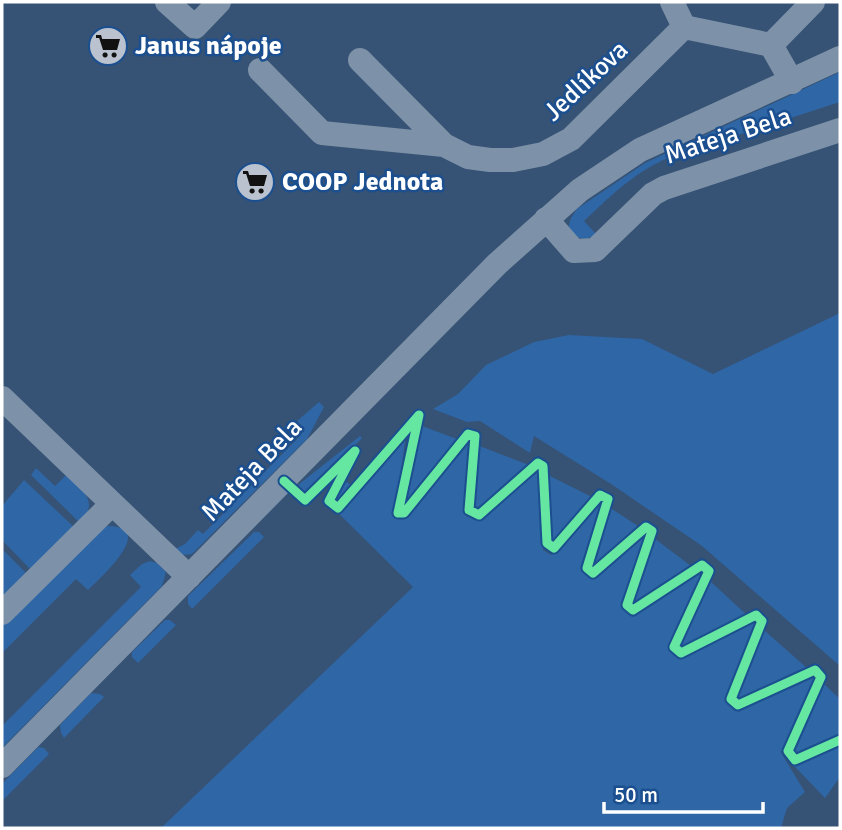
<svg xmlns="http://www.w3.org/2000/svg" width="842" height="830" viewBox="0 0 842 830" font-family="Signika,sans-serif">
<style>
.green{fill:#2f66a5}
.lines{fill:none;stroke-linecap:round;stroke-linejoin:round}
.street{stroke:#7d92a8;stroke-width:24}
.cycleway-casing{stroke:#1b4f8f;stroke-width:13}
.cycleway{stroke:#66e7a1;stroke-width:9}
.labels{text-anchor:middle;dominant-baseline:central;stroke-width:5;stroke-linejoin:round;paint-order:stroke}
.poi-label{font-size:26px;font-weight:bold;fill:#fff;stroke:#1b4f8f;text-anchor:start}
.street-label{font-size:26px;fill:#fff;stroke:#1b4f8f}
</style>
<rect width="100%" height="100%" fill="#365274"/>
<path class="green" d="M840,72V102L670,157C633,173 613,194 584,221L597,235L585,239L575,237L568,228L571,218L577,209L645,163Z
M840,313V666L702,546L611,484L534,436L530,453L480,421L467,422L433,409L458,394L486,365L534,342L569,335L642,339L713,374Z
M319,402L324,407L307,439L192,554L183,555L173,550L185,544L198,530L203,534L299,437L304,429L297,421Z
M422,426L457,439L410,500L406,499Z
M406,435L395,514L400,518L407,517L465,442L469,444L466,516L479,520L535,471L540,473L543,550L551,555L597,504L600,505L580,569L591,578L642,534L645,536L623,606L632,615L699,574L701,576L669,648L678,657L752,622L756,626L725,699L735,709L811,677L814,679L784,752L780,751L805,792L787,808L781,828H161L413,587L323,498L343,480L358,489Z
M360,436L362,438L306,494L298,485Z
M477,445L529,465L480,509L474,507Z
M36,468L55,486L66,475C83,491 100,501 80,523L31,475Z
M548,475L592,497L554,542L550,540Z
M24,480L75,528L32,571L2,540V506Z
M609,507L638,526L593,566L590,565Z
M108,526C158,527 100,578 88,590L76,579L2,653V624L98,529Z
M254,532H259L264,537L192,609L188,604V596Z
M654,538L691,566L635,604L632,602Z
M2,549L28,575L2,601Z
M150,561L157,563L166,572L162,586L2,748V726L141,587L130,575L142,564Z
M709,580L748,616L681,649L677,645Z
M165,620H170L176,625L138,663L132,657V652Z
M764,630L808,669L740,700L737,696Z
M823,683L840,699V736L796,756L793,752Z
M91,693L100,694L104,697L64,738L61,733L60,725Z
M840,745V777L825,798L794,766Z
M38,747L44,748L49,754L2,801V784Z"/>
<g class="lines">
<path class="street" d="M167,2L195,27L219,2
M684,27L771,45
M771,45L813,2
M771,45L792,82
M360,60L444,145L468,157L490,160H513L543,154L571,139L684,27L672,2
M260,70L322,133L444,145
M546,219L574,251L595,250L653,194L664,188L840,130
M2,398L189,577
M2,613L111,505
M2,766L497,264L580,190L640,150L840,58"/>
<defs>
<path id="cycleway" d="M284,481L305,500L355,451L329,501L338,508L419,415L398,513H404L468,434L475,436L469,510L479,515L538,463L543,466L547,543L554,548L600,495L608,499L587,568L593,573L646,527L652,531L627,605L633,610L702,565L709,571L674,647L681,653L756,615L762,621L731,699L738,705L815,670L821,677L788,751L795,760L840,740"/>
</defs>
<use href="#cycleway" class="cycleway-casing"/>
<use href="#cycleway" class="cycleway"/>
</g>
<defs>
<symbol id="supermarket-disc" viewBox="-11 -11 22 22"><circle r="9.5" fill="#b9c2ce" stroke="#1b4f8f"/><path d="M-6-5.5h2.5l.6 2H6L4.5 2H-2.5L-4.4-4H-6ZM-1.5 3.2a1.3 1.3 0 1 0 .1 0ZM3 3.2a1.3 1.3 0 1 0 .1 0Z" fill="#111"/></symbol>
</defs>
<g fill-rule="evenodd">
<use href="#supermarket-disc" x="86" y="24" width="44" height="44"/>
<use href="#supermarket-disc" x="233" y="160" width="44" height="44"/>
</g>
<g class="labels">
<g class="poi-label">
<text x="135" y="46">Janus nápoje</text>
<text x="282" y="182">COOP Jednota</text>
</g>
<g class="street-label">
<text transform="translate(586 81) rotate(-43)">Jedlíkova</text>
<text transform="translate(728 136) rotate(-18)">Mateja Bela</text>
<text transform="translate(252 470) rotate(-46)">Mateja Bela</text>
</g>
</g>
<rect width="842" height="830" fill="none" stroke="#ffffff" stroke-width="7"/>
<path d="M604 802v10h159v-10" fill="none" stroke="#ffffff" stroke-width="3.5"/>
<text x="614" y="802" font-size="21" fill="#ffffff" stroke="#1b4f8f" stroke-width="5" paint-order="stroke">50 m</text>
</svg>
